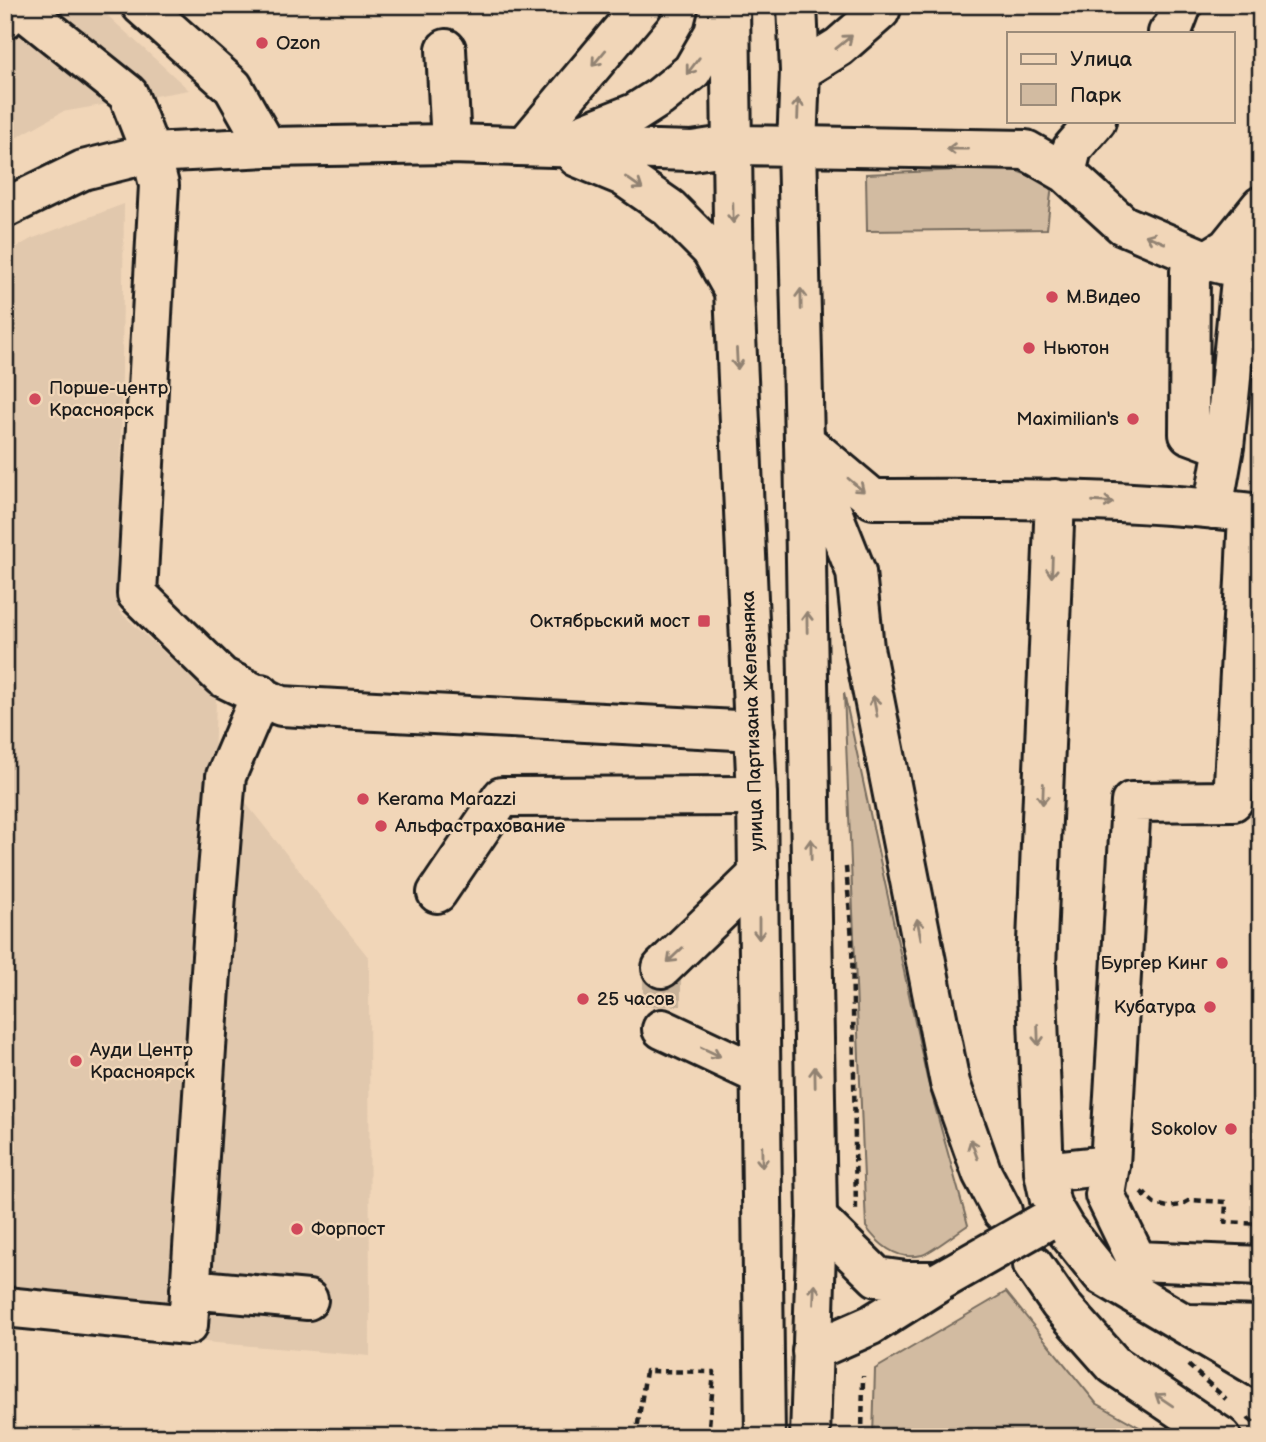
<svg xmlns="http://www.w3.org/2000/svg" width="1266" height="1442" viewBox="0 0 1266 1442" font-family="'Balsamiq Sans',sans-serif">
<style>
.built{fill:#e1c8ad}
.green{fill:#d2bba1;stroke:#776c5e;stroke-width:2}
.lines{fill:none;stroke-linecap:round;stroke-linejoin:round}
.minor-tunnel{stroke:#c6b199;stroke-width:38;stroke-dasharray:38 19;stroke-linecap:butt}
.minor-casing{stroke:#1c1c1c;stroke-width:44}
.major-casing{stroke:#1c1c1c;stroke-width:44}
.path{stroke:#1c1c1c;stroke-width:4.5;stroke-dasharray:7 5;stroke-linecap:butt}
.minor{stroke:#f1d6b8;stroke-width:38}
.major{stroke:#f1d6b8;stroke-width:38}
.minor-bridge-casing{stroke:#1c1c1c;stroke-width:44;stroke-linecap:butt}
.minor-bridge{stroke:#f1d6b8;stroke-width:38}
.oneway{stroke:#918272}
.poi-dot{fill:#d1495b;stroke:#f1d6b8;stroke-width:2.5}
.labels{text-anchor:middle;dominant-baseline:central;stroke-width:5;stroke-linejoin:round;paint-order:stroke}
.poi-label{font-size:19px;fill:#1c1c1c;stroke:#f1d6b8;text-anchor:start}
.street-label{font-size:19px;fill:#1c1c1c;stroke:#f1d6b8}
</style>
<rect width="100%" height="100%" fill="#f1d6b8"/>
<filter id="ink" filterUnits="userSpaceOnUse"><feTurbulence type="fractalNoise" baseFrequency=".0143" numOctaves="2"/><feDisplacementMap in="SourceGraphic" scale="14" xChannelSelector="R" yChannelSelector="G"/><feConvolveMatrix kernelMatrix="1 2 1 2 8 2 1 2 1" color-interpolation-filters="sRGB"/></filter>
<g filter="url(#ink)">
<path class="built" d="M5,5H96L189,90L62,112L5,144Z
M124,204L119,611L216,700L214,763L369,958L370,1356L5,1325V254L31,239Z"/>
<path class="green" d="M1008,168L1052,184L1047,229L867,231L866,174Z
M844,693L927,1078L968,1225C957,1232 932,1252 922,1255C898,1261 879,1245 866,1227Z
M1006,1292L1096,1403L1157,1437H873L875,1369Z"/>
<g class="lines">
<path class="minor-tunnel" d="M662,968V1029"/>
<defs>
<path id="minor" d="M141,5L233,87L267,147
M5,19L17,5L128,94L151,153L159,185L137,594L222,677L281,706L755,731
M1168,33L1174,26L1182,5
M446,49L451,144
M800,71L839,47L880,11L882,5
M525,146L643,5
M797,146L1026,150L1066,173L1123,225L1205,260L1261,274
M1066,173L1072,149L1096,121
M804,441L873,499C1002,498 1132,498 1261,514
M1224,447L1189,434L1190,271L1227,248L1261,206
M1055,499L1036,967L1044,1172L1051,1205L1065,1229L1102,1275L1261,1369
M1213,509L1224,447L1242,270
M1245,581L1248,513
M1261,582L1245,581L1233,801L1131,802L1110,1165L1105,1195L1137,1261L1261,1266
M437,893L502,797L757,796
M662,968L759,874
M662,1029L760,1075
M1044,1172L1110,1165
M817,1218L877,1277L906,1281H941
M190,1289L308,1300
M5,1307L188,1325L216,895L226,776L261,694
M1190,1324L1261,1326
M812,1351L871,1325L941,1281"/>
<path id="major" d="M730,5L734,291L757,796L765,1437
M797,5L800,71L797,146L804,441L817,1218L810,1437
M564,141L635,113L660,97L692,71L714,33L721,5
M577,157L623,176L669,208L711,250L734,291
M5,208L83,170L151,153L267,147L451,144L692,151L732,145L797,146
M813,464L856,572L864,648L950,1083L982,1173L1002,1211
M1033,1265L1060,1304L1114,1365L1221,1437"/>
</defs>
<use href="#minor" class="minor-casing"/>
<use href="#major" class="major-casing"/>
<path class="path" d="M846,867L852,939L856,1212
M1141,1192L1155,1204L1168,1207L1181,1205L1190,1200L1226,1202L1225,1222L1261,1224
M1142,1197L1150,1190
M1188,1365L1226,1399
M1248,1418L1261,1429
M636,1437L646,1371L714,1372L708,1437
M862,1437L863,1376"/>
<use href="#minor" class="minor"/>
<use href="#major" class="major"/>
<defs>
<path id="minor-bridge" d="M940,1281L1044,1222"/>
</defs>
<use href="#minor-bridge" class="minor-bridge-casing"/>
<use href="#minor-bridge" class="minor-bridge"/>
</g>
<defs><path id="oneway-shaft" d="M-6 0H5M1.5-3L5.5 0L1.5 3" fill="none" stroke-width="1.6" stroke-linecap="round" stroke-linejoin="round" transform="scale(1.75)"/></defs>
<g class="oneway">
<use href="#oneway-shaft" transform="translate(844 42) rotate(-39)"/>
<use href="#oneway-shaft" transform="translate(599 58) rotate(130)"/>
<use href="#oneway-shaft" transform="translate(693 66) rotate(127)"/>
<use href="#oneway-shaft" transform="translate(798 109) rotate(-88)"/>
<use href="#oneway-shaft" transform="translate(957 149) rotate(-179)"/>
<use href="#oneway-shaft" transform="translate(634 183) rotate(35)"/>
<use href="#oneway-shaft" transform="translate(733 213) rotate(89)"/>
<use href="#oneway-shaft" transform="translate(1155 239) rotate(-157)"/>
<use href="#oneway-shaft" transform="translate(801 299) rotate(-91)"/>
<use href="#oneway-shaft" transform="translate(737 359) rotate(87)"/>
<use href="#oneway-shaft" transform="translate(856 485) rotate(40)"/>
<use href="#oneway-shaft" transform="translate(1103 502) rotate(4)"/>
<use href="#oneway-shaft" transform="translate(1052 567) rotate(92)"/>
<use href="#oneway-shaft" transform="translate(807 622) rotate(-91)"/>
<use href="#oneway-shaft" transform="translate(875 706) rotate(-101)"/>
<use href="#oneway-shaft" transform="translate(1043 794) rotate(92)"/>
<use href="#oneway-shaft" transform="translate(811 849) rotate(-91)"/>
<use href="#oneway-shaft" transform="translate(759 929) rotate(90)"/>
<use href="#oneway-shaft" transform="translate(919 929) rotate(-101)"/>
<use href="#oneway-shaft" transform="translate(675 955) rotate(136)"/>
<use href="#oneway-shaft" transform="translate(1038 1035) rotate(88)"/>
<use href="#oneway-shaft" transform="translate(711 1052) rotate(25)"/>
<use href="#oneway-shaft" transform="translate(815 1077) rotate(-91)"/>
<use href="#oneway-shaft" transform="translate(974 1149) rotate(-110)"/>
<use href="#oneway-shaft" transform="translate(762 1157) rotate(89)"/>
<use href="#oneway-shaft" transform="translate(814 1294) rotate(-88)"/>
<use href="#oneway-shaft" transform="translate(1164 1400) rotate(-146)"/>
</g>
</g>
<g class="poi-dot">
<circle cx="262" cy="43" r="7"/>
<circle cx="1052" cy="297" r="7"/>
<circle cx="1029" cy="348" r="7"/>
<circle cx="35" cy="399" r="7"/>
<circle cx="1133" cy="419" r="7"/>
<rect x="697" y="614" width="14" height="14" rx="3.5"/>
<circle cx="363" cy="799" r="7"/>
<circle cx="381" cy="826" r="7"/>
<circle cx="1222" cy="963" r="7"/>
<circle cx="583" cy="999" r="7"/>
<circle cx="1210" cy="1007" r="7"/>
<circle cx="76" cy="1061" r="7"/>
<circle cx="1231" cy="1129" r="7"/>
<circle cx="297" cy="1229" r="7"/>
</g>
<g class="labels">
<g class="poi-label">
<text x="276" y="43">Ozon</text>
<text x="1066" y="297">М.Видео</text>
<text x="1043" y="348">Ньютон</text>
<text x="49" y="388">Порше-центр<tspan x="49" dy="22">Красноярск</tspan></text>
<text x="1119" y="419" text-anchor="end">Maximilian's</text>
<text x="690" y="621" text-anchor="end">Октябрьский мост</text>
<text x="377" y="799">Kerama Marazzi</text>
<text x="395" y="826">Альфастрахование</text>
<text x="1208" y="963" text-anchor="end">Бургер Кинг</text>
<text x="597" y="999">25 часов</text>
<text x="1196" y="1007" text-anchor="end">Кубатура</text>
<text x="90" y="1050">Ауди Центр<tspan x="90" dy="22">Красноярск</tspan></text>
<text x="1217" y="1129" text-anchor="end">Sokolov</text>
<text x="311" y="1229">Форпост</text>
</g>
<g class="street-label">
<text transform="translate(753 721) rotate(-92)">улица Партизана Железняка</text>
</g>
</g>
<rect width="1266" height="1442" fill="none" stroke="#f1d6b8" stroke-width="28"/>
<rect x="14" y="14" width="1238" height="1414" fill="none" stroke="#1c1c1c" stroke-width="2.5" filter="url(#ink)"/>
<rect x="1007" y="32" width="228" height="91" fill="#f1d6b8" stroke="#9c8c7a" stroke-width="2"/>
<rect x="1021" y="54" width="35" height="10" fill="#f1d6b8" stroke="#9c8c7a" stroke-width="2"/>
<text x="1070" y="66" font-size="21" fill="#1c1c1c">Улица</text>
<rect x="1021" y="84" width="35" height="21" fill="#d2bba1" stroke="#9c8c7a" stroke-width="2"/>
<text x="1070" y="102" font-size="21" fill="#1c1c1c">Парк</text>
</svg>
